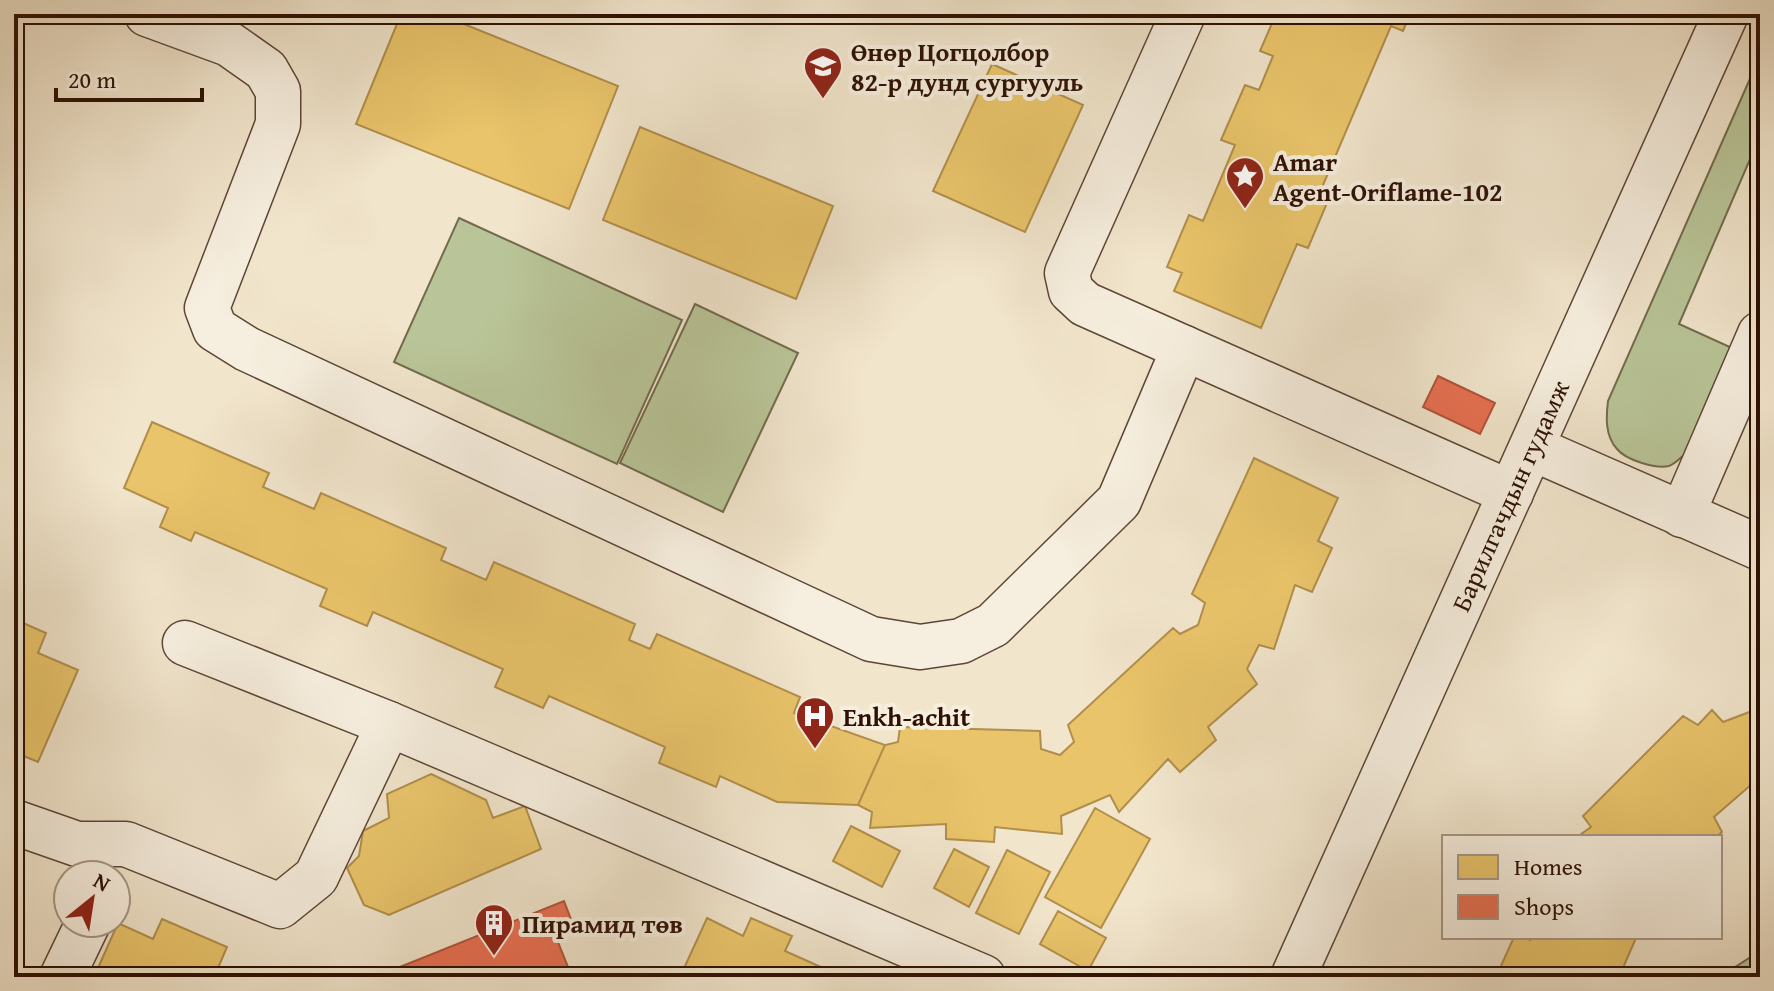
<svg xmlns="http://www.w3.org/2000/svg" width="1774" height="991" viewBox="0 0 1774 991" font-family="'Gentium Book Plus',serif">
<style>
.grass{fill:#b9c598;stroke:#736b4e;stroke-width:2}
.park{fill:url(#park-tufts);stroke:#736b4e;stroke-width:2}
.homes{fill:#e9c46a;stroke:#b18e4b;stroke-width:2}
.shops{fill:#e76f51;stroke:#af533a;stroke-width:2}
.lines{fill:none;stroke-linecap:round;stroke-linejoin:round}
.minor-casing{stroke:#5e4636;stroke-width:47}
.minor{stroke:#f6eede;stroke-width:44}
.labels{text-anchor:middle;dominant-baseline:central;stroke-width:8;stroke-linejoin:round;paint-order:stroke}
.poi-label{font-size:26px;font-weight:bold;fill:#2d1104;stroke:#f6eede;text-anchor:start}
.street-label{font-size:26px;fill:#2d1104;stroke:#f6eede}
</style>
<defs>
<pattern id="park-tufts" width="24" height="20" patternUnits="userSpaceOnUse" patternTransform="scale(2)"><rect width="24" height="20" fill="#b9c598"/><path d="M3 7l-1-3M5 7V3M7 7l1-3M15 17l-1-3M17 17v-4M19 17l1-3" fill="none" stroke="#9fa881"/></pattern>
</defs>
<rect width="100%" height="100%" fill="#f1e5cc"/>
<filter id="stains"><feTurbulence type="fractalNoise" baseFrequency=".0025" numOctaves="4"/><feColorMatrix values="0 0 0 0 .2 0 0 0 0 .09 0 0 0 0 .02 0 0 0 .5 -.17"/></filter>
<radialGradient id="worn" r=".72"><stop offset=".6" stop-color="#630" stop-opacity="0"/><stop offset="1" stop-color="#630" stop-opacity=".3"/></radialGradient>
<path class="grass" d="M1760,56V136L1679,324L1732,348L1684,455C1679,459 1675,464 1669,466C1655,469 1626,460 1617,449C1605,436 1606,417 1608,401Z
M459,218L682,320L617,464L394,362Z
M695,304L798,353L723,512L620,463Z"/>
<path class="park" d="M1760,951V977H1726L1729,971Z"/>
<path class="homes" d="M401,14H439L618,86L569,209L356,124Z
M1276,14H1410L1403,31L1391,26L1317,199L1327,203L1308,248L1297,244L1261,328L1174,291L1182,273L1167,267L1189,215L1203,221L1235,145L1221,140L1245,85L1259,90L1273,56L1260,51Z
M992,64L1083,105L1025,232L933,191Z
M640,127L833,206L796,299L603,220Z
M152,422L269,473L263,487L314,509L321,493L446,548L441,560L486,580L494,562L635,624L629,640L650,649L657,634L800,697L794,713L885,745L858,805L777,802L720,776L716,787L659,763L665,747L549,696L543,708L495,687L503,669L373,612L367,626L320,606L327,589L195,532L191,541L160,527L168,508L124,488Z
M1254,458L1338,498L1318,541L1332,548L1312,592L1295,585L1274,649L1259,645L1247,669L1257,684L1208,727L1216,740L1180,772L1168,759L1119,812L1110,795L1061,816L1062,834L995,827L994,842L946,839V824L870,828L872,812L858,805L885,745L898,742L900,727L1040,731L1041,749L1060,755L1074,742L1068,725L1173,628L1180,634L1198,625L1205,603L1192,594Z
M14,619L46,633L38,653L78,670L38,762L14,752Z
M1760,708V777L1714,817L1722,832L1716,837H1577L1591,827L1583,816L1683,716L1698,725L1712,710L1723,722Z
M431,774L486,800L493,818L525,806L541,849L389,915L364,905L347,868L359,856L363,831L389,818L387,794Z
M1095,808L1150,839L1101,928L1045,897Z
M851,826L900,851L882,887L833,861Z
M954,849L989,867L969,907L934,888Z
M1007,850L1050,872L1019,934L976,913Z
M1058,911L1106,938L1088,971L1040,944Z
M707,918L743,936L751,918L792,936L785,951L832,972L829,977H680Z
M162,919L227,947L218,968L239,977H94L118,923L153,939Z
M1514,937H1524L1530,940L1531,937L1636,938L1619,977H1496Z"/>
<path class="shops" d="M1438,376L1495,403L1480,434L1423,407Z
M564,901L575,930L556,937L572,977H375Z"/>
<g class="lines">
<defs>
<g id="minor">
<path d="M147,14L229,44L266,70L278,91V124L207,308L215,329L247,349L871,639L920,647L961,641L993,625L1119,501L1184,348"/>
<path d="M1183,14L1067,273L1071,291L1085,304L1511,493"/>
<path d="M1532,448L1760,548"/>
<path d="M1682,515L1760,334"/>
<path d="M185,643L389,724"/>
<path d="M14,822L77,844H126L280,906L316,877L389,724L983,977"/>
<path d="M62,977L88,923"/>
<path id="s1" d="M1293,977L1726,14"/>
</g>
</defs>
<use href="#minor" class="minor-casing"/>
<use href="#minor" class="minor"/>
</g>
<defs>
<symbol id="school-pin" viewBox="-11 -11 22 30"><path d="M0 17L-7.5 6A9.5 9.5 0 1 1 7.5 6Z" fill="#8f2418" stroke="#f6eede"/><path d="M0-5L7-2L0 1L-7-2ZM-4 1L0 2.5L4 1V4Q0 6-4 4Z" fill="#fff"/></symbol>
<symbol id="sight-pin" viewBox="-11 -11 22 30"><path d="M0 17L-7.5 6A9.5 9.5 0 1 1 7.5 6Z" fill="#8f2418" stroke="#f6eede"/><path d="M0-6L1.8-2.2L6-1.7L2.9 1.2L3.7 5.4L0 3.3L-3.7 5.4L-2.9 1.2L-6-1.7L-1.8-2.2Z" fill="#fff"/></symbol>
<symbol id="hospital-pin" viewBox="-11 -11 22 30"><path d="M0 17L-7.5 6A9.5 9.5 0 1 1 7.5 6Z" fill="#8f2418" stroke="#f6eede"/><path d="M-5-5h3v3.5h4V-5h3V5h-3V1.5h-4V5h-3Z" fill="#fff"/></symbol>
<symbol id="building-pin" viewBox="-11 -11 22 30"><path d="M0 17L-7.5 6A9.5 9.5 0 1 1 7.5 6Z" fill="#8f2418" stroke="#f6eede"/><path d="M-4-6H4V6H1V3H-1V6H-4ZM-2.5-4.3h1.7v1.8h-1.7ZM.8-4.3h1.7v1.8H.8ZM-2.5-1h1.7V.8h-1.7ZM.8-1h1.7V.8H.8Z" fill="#fff"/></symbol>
</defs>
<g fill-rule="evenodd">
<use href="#school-pin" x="801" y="44" width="44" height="60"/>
<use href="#sight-pin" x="1223" y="154" width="44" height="60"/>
<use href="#hospital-pin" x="793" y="694" width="44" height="60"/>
<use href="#building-pin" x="472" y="901" width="44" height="60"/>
</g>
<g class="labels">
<g class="poi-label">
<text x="851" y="51">Өнөр Цогцолбор<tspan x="851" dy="30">82-р дунд сургууль</tspan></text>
<text x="1273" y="161">Amar<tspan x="1273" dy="30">Agent-Oriflame-102</tspan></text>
<text x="843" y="716">Enkh-achit</text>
<text x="522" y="923">Пирамид төв</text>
</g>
<g class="street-label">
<text stroke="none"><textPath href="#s1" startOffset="528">Барилгачдын гудамж</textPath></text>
</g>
</g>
<rect width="1774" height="991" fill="none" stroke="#f1e5cc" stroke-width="48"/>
<rect x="16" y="16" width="1742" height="959" fill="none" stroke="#2d1104" stroke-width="4"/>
<rect x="24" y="24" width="1726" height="943" fill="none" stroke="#2d1104" stroke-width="2"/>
<rect x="1442" y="835" width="280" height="104" fill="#f6eede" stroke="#a69687" stroke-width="2"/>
<rect x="1458" y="855" width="40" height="24" fill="#e9c46a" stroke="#a69687" stroke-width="2"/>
<text x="1514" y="875" font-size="24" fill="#2d1104">Homes</text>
<rect x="1458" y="895" width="40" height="24" fill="#e76f51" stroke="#a69687" stroke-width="2"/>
<text x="1514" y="915" font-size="24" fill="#2d1104">Shops</text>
<g transform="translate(92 899) rotate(30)"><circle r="38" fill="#f6eede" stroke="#a69687" stroke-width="2"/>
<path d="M0-6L14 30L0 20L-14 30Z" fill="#8f2418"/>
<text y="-12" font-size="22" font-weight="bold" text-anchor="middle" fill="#2d1104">N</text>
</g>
<path d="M56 88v12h146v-12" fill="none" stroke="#2d1104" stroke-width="4"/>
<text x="68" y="88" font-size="24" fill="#2d1104" stroke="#f6eede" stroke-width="6" paint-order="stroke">20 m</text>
<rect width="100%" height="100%" filter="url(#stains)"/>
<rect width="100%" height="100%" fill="url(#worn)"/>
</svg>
